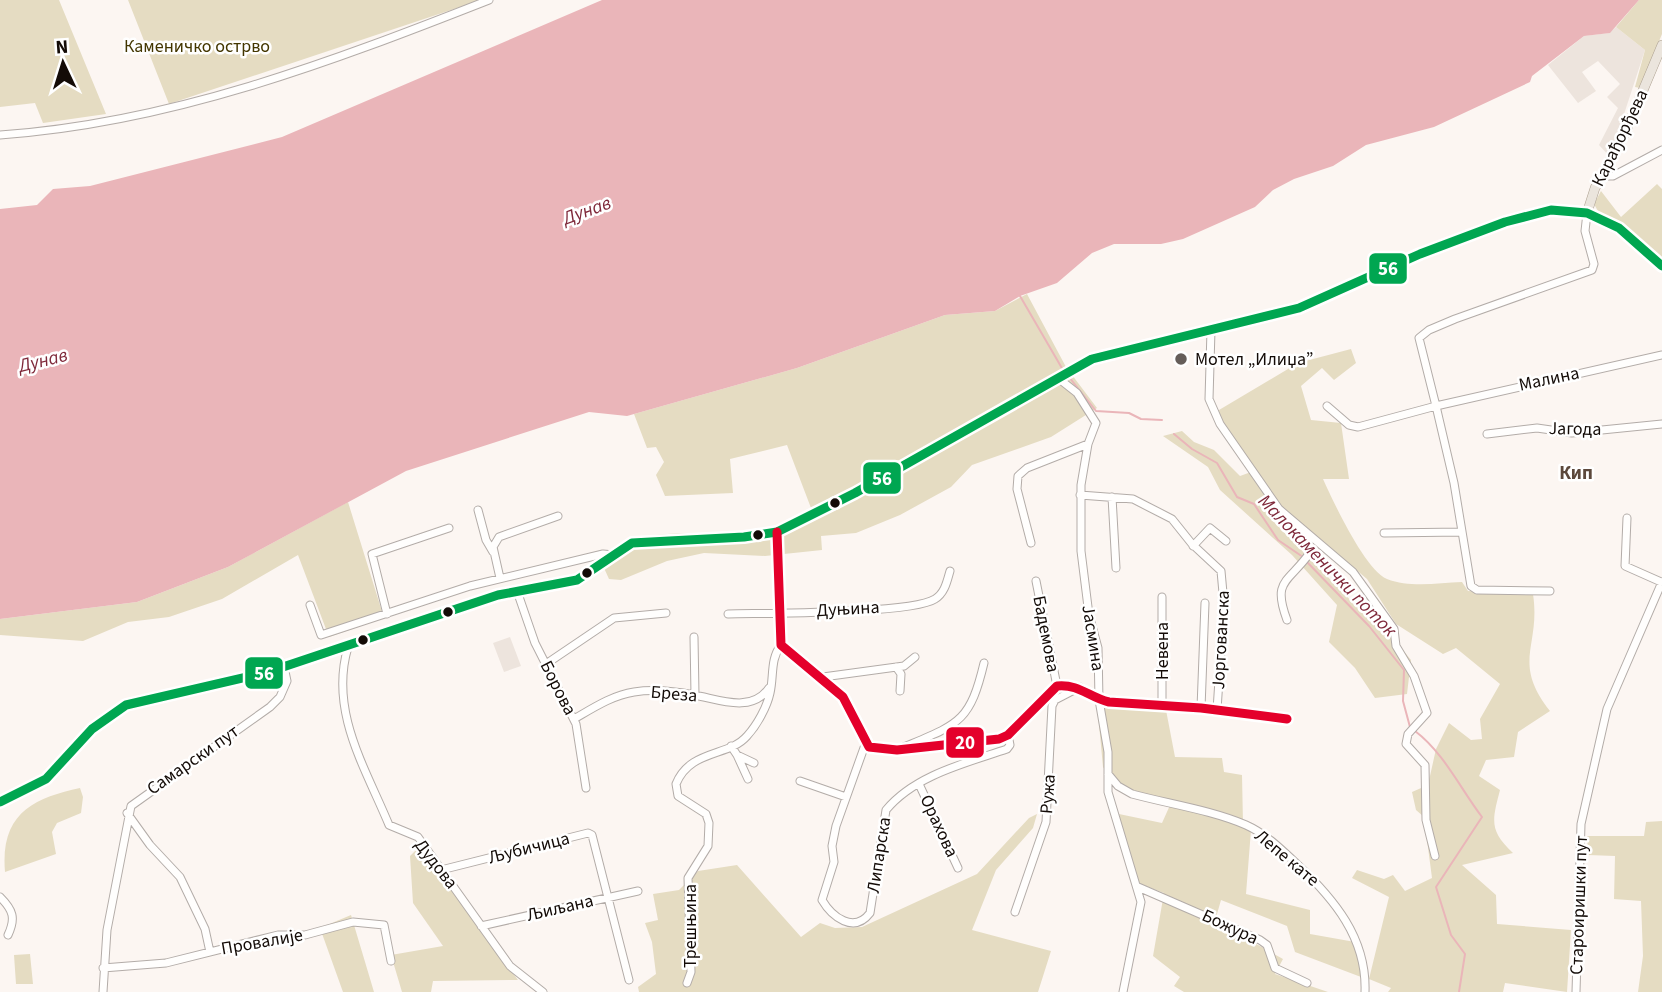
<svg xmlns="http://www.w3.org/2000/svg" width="1662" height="992" viewBox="0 0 1662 992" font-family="'Source Sans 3',sans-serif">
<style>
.built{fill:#ede4dd}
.green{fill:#e5dcc2}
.water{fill:#eab5b9}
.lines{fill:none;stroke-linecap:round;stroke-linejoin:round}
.stream{stroke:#eab5b9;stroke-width:2}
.minor-casing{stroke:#b3aca8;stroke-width:9}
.major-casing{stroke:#ada191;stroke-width:10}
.minor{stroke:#fffefd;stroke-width:7}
.major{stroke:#ebe5dd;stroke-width:9}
.bus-1-casing{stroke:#fff;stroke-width:14}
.bus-2-casing{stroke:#fff;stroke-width:14}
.bus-1{stroke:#00a651;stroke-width:9}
.bus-2{stroke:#e4002b;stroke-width:9}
.poi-dot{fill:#655d59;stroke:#fff;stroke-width:2.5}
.bus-dot{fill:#130b07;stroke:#fff;stroke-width:2.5}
.labels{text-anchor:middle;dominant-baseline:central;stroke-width:5;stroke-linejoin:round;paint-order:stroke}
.park-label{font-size:18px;fill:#433600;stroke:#fff}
.street-label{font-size:18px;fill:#130b07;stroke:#fff}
.poi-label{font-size:18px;fill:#130b07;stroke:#fff;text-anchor:start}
.water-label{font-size:19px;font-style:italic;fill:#7f293a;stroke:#fff}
.neighbourhood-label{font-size:19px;font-weight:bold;fill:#5c483b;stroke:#fff}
.line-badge{stroke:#fff;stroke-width:2.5}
.badge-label{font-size:19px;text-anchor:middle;font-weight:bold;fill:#fff}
</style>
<rect width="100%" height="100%" fill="#fcf6f2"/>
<path class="built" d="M1616,27L1645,50L1610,157L1599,145L1618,108L1607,97L1620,84L1598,61L1582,72L1596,91L1578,103L1548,65L1584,36L1609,33Z
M510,637L521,666L504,672L493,643Z"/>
<path class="green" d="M0,0H59L106,114L43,123L35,103L0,107Z
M128,0H481L169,104Z
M1639,0H1662V34L1640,88L1635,87L1645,50L1616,27Z
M1657,184L1662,189V262L1621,225L1599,213L1594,204L1601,191L1621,217Z
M1027,294L1066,367L1097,408L1051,437L972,465L951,487L900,515L856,533L821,536L822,550L765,556L704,553L667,561L621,580L609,579L604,568L614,557L610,551C625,545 640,538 656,535C718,527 755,551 811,508L787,445L730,459L733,493L665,496L656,475L664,462L656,447L647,448L634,414L797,368L945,315L995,311Z
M1351,349L1356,363L1334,380L1322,368L1301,386L1311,420L1341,423L1349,479H1323C1333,501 1365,570 1387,579C1410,588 1438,583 1462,582L1468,591L1533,594C1541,647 1511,661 1550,711L1518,732L1514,757L1486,760L1479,776L1500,790C1492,821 1489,830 1513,853L1462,865L1496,895L1497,924L1571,930L1567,992L1505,983L1503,992H1388L1391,988L1369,979L1389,897L1352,878L1357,870L1384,879L1393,875L1405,891L1432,878L1424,817L1416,810L1412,792L1428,785L1436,749L1449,723L1471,740L1482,739L1480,719L1500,684L1456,648L1443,654L1396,624L1367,579L1282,507L1220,419L1219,410L1298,363Z
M1182,431L1194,442L1214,450L1240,476L1251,472L1275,510L1272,520L1363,613L1380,622L1411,660L1407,694L1375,698L1355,668L1329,642L1337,605L1292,555L1220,490L1208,467L1163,436Z
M348,502L384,618L329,637L298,555L222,599L169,617L128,622L83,641L0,635V619L137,602L228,567Z
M1097,703L1166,710L1175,757L1222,758L1224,772L1242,775L1243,824L1251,830L1246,894L1310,910V934L1355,942L1363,966L1361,977L1295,952L1287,926L1221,900L1215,921L1283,959L1275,974L1328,992H1184L1174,986L1180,977L1153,956L1164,893L1140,884L1129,863L1119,814L1162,823L1171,803L1115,784L1103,767Z
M80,788L83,797L81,813L57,823L52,832L56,854L5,872C0,813 34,798 80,788Z
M1037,814L1033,828L996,870L972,930L1051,951L1038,992H639L638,987L656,974L652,942L645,923L658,920L653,894L679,890L698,871L737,865L801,937L820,923L835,928L862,927L977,874L1029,818Z
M1662,821V992H1638L1643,956L1641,901L1614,899L1615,856L1588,855L1587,836H1644L1646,822Z
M419,847L518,980L433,981L431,992H402L391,955L443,946L413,903L410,856Z
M351,915L374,992H343L320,928Z
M30,954L33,984H16L14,955Z"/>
<path class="water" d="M602,0H1639L1610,33L1584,36L1532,76L1530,82L1434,127L1366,145L1333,166L1294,179L1273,190L1255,207L1183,239L1161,244H1114L1092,253L1057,283L1020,296L995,311L945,315L797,368L627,416L589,412L406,471L228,567L137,602L0,619V209L37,205L53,189L90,186L282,137Z"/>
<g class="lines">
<path class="stream" d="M1020,296L1063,370
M1069,377L1096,411L1129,413L1141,419L1162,420
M1174,434L1192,449L1217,463L1237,497L1254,504L1278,540L1303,557
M1307,562L1369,626L1404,670L1403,701L1410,727
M1415,731C1444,753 1460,788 1482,817L1436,887L1451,935L1465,954L1459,992"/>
<defs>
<path id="minor" d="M0,135C171,123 331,62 489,0
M1601,176H1613L1662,150
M1211,330L1209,399L1220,424L1279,509L1353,572L1394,629L1396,646L1414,676L1427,713L1408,734L1406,744L1425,765L1426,820L1435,856
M1058,378L1077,393L1096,423L1088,444L1081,485V551L1089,615L1098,648L1099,700L1108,752V792L1141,902L1123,992
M1327,406L1349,425L1358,427L1436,406L1419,338L1429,330L1455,319L1592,270L1594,264L1585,231L1587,213
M1487,434L1537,428L1572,433L1662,424
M1080,495L1133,499L1172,519L1192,544L1221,571L1224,604L1217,710
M1112,497L1116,568
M478,510L486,540L493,552
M1627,518L1625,566L1661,582
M777,532L781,645L843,697L869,747L897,750L999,739L1008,735L1057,686C1080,684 1088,697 1109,702L1201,708L1287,719
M1384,533L1462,532
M1031,543L1017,489L1018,476L1027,468L1088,444
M1193,546L1210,528L1226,541
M500,578L493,547L499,537L558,516
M1036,581L1057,686
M517,591L535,643L576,724L586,788
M1550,591L1477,590L1471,586L1454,483L1436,406L1662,355
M1162,597V705
M310,605L321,635L470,586L603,554L614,555
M387,614L372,554L449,528
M728,614C764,613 912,614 935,599C945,593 947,581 950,571
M1287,620C1272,580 1288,583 1309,554L1305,532
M694,637L695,695
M348,647C329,711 365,767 389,825L418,837L510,966L543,992
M546,664L614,618L666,613
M896,667L901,674L900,691
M823,677L904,666L915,657
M1201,708L1205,603
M574,719C593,708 613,695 634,692C653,689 674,691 694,695C718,699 751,714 769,688
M865,745L836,826L832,846L834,862L822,900C832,917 854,934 870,913L886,810C915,775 966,763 1007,749L1010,745L1008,735
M731,746L737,755L754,763
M904,747C959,724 970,722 984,663
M737,755L748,779
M1108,774L1118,786L1132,794C1169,804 1211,810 1246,825C1266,834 1281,849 1297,864C1334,899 1367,938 1365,992
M800,781L846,797
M919,784L958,868
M127,813L150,845L180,877L205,929L210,952
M441,870L588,833L592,835L629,980
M1138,887L1260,940L1267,945L1275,968L1307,983
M0,897C13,910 16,918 8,935
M1015,912L1046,822L1052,706L1055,700L1080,687
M481,926L638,891
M103,968L166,963L278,935H305L353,922L384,925L391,961
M687,983L691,972L688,878L708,846L709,823L706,814L678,796L676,784C690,749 729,757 747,736C757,725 767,707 770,693C774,676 770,659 781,645
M103,992L107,930L131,806L270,707L280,697L287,681L284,667
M1576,992L1581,824L1607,709L1662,582"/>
<path id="major" d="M1587,213L1595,188L1626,131L1662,45
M0,802L46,779L92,729L126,705L268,672L498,595L577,580L632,543L744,537L777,532L855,493L1092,359L1299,308L1420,254L1505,222L1551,210L1587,213L1619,228L1662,266"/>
</defs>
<use href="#minor" class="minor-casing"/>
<use href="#major" class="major-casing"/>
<use href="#minor" class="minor"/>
<use href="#major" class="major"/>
<defs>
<path id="bus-1" d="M0,802L46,779L92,729L126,705L268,672L498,595L577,580L632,543L744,537L777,532L855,493L1092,359L1299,308L1420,254L1505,222L1551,210L1587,213L1619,228L1662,266"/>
<path id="bus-2" d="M777,532L781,645L843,697L869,747L897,750L999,739L1008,735L1057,686C1080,684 1088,697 1109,702L1201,708L1287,719"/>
</defs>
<use href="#bus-1" class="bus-1-casing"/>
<use href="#bus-2" class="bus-2-casing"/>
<use href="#bus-1" class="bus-1"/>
<use href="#bus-2" class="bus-2"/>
</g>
<circle class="poi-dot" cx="1181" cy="359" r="7"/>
<g class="bus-dot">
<circle cx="835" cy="503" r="6"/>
<circle cx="758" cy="535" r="6"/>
<circle cx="587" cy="573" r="6"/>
<circle cx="448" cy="612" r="6"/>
<circle cx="363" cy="640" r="6"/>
</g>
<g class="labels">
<g class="park-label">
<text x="197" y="46">Каменичко острво</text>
</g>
<g class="street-label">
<text transform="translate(1620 138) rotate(-64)">Карађорђева</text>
<text transform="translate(1549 379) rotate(-12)">Малина</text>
<text transform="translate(1575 429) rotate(1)">Јагода</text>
<text transform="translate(848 609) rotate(-3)">Дуњина</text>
<text transform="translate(1046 634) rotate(79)">Бадемова</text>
<text transform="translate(1093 638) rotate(81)">Јасмина</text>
<text transform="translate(1221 640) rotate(-87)">Јоргованска</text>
<text transform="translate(1162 651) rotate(-90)">Невена</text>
<text transform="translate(558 688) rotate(63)">Борова</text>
<text transform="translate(674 694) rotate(5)">Бреза</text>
<text transform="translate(193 760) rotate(-35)">Самарски пут</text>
<text transform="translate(1048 794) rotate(-86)">Ружа</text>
<text transform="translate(939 826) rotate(65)">Орахова</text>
<text transform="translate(529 848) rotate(-14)">Љубичица</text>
<text transform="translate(879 855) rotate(-81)">Липарска</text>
<text transform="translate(1287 858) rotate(40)">Лепе кате</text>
<text transform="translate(436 864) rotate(52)">Дудова</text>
<text transform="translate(1579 905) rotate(-88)">Староиришки пут</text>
<text transform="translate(560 908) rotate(-13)">Љиљана</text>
<text transform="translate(690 926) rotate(-90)">Трешњина</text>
<text transform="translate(1230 927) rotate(25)">Божура</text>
<text transform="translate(262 942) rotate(-10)">Провалије</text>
</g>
<g class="poi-label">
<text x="1195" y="359">Мотел „Илиџа”</text>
</g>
<g class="water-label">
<text transform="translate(587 211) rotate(-20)">Дунав</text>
<text transform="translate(43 361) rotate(-14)">Дунав</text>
<text transform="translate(1327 566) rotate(46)">Малокаменички поток</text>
</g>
<g class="neighbourhood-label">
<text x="1576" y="473">Кип</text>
</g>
</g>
<g class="line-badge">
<rect x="1368" y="252" width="40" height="33" rx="7" fill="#00a651"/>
<rect x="862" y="461" width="40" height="34" rx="7" fill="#00a651"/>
<rect x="244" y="656" width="40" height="34" rx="7" fill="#00a651"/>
<rect x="945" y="726" width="40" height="33" rx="7" fill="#e4002b"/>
</g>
<g class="badge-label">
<text x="1388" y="275">56</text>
<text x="882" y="485">56</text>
<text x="264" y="680">56</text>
<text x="965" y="749">20</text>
</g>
<g transform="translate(63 63) rotate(356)" stroke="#ffffff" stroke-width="5" paint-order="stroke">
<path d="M0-5L12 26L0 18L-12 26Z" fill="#130b07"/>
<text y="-10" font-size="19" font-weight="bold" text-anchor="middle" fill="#130b07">N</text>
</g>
</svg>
